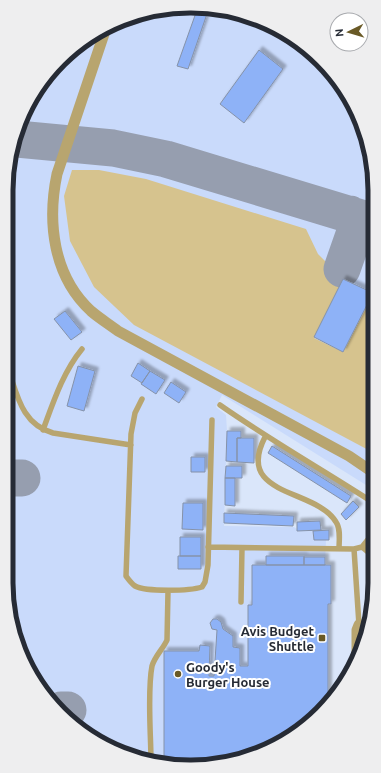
<svg xmlns="http://www.w3.org/2000/svg" width="381" height="773" viewBox="0 0 381 773" font-family="Ubuntu,sans-serif">
<style>
.built{fill:#c9dafb}
.green{fill:#d6c38e}
.lines{fill:none;stroke-linecap:round;stroke-linejoin:round}
.taxiway{stroke:#969eaf;stroke-width:37}
.building{fill:#8eb2f7;stroke:#8592a9;filter:url(#shadow)}
.service{stroke:#b8a56f;stroke-width:5.5}
.minor{stroke:#b8a56f;stroke-width:11}
.poi-dot{fill:#695926;stroke:#fff;stroke-width:1.5}
.labels{text-anchor:middle;dominant-baseline:central;stroke-width:4;stroke-linejoin:round;paint-order:stroke}
.poi-label{font-size:13px;font-weight:bold;fill:#262b35;stroke:#fff;text-anchor:end}
.rim{fill:none;stroke:#262b35;stroke-width:5}
</style>
<defs>
<filter id="shadow"><feDropShadow dx="3.5" dy="-3.5" stdDeviation="1" flood-color="#0004"/></filter>
</defs>
<rect width="100%" height="100%" fill="#dae6fa"/>
<path class="built" d="M202,6L272,25L337,78L361,120L373,166L374,490L222,395L216,407L226,415L227,431L224,526L294,527L297,529V531H313L314,540H326L325,565H331V604H328V703L321,713L272,748L214,765L154,763L98,742L44,695L16,642L6,582V179L25,109L69,52L131,16Z"/>
<path class="green" d="M72,170H99L146,179L306,229L318,254L343,279L314,338L343,352L374,292V453L134,325L94,287L70,241L64,196Z"/>
<g class="lines">
<path class="taxiway" d="M17,139L113,148L166,159L374,222
M342,269L357,226L350,214
M6,478H22
M61,710H68"/>
</g>
<path class="building" d="M202,6L209,8L188,69L177,66L198,7Z
M259,50L283,69L244,123L220,104Z
M343,279L373,293L343,352L314,337Z
M65,311L82,332L71,340L54,319Z
M138,363L150,371L142,383L131,376Z
M78,366L95,371L84,411L67,406Z
M150,371L165,380L156,394L141,384Z
M171,382L186,392L179,403L164,393Z
M227,431H241V438H237V462L226,461Z
M237,438H254V463L237,462Z
M272,446L351,496L347,503L268,453Z
M191,457H205V472H191Z
M226,466H242V478H225Z
M225,478H235V506L225,505Z
M353,501L359,507L346,520L341,514Z
M183,503H203V530L182,529Z
M224,513L294,516L293,526L224,523Z
M320,521L321,530L297,531V522Z
M329,530V540H314L313,531Z
M180,537H201V556H180Z
M178,556H201V569H178Z
M266,556H304V565H266Z
M304,557H325V565H304Z
M252,565H331V604H328V703L321,713L272,748L214,765L164,764V651H199L200,645L210,646L209,676H214L217,630L212,629L210,623L213,619H217L221,622L223,629L233,636V647L240,648V666H248V605H252Z"/>
<g class="lines">
<path class="service" d="M6,363C17,392 20,424 53,433L131,445
M142,399L135,413L131,434L126,576C129,580 131,583 135,586C146,592 190,591 202,587L205,582L208,565L212,420
M220,405C270,440 323,470 374,503
M43,430C53,403 63,372 82,349
M265,437C234,497 316,488 336,522C341,529 339,541 339,549
M208,547L354,549L362,547L374,532
M362,547L375,558
M354,549L359,625
M241,602L242,548
M151,762C151,735 147,692 152,666C155,656 163,649 167,640L168,591"/>
<path class="minor" d="M105,31L57,174C47,222 53,276 91,311C99,318 109,324 118,331L349,456L374,473
M357,662V630L359,625H366"/>
</g>
<g class="poi-dot">
<rect x="318" y="634" width="8" height="8" rx="2"/>
<circle cx="178" cy="674" r="4"/>
</g>
<g class="labels">
<g class="poi-label">
<text x="314" y="631">Avis Budget<tspan x="314" dy="15">Shuttle</tspan></text>
<text x="186" y="667" text-anchor="start">Goody's<tspan x="186" dy="15">Burger House</tspan></text>
</g>
</g>
<path d="M0 0H381V773H0ZM190 13H191A177 177 0 0 1 368 190V583A177 177 0 0 1 191 760H190A177 177 0 0 1 13 583V190A177 177 0 0 1 190 13Z" fill="#eeeeef" fill-rule="evenodd"/>
<path class="rim" d="M190 13H191A177 177 0 0 1 368 190V583A177 177 0 0 1 191 760H190A177 177 0 0 1 13 583V190A177 177 0 0 1 190 13Z"/>
<g transform="translate(349 32) rotate(265)"><circle r="19" fill="#ffffff" stroke="#a8aaae"/>
<path d="M0-3L7 15L0 10L-7 15Z" fill="#695926"/>
<text y="-6" font-size="11" font-weight="bold" text-anchor="middle" fill="#262b35">N</text>
</g>
</svg>
